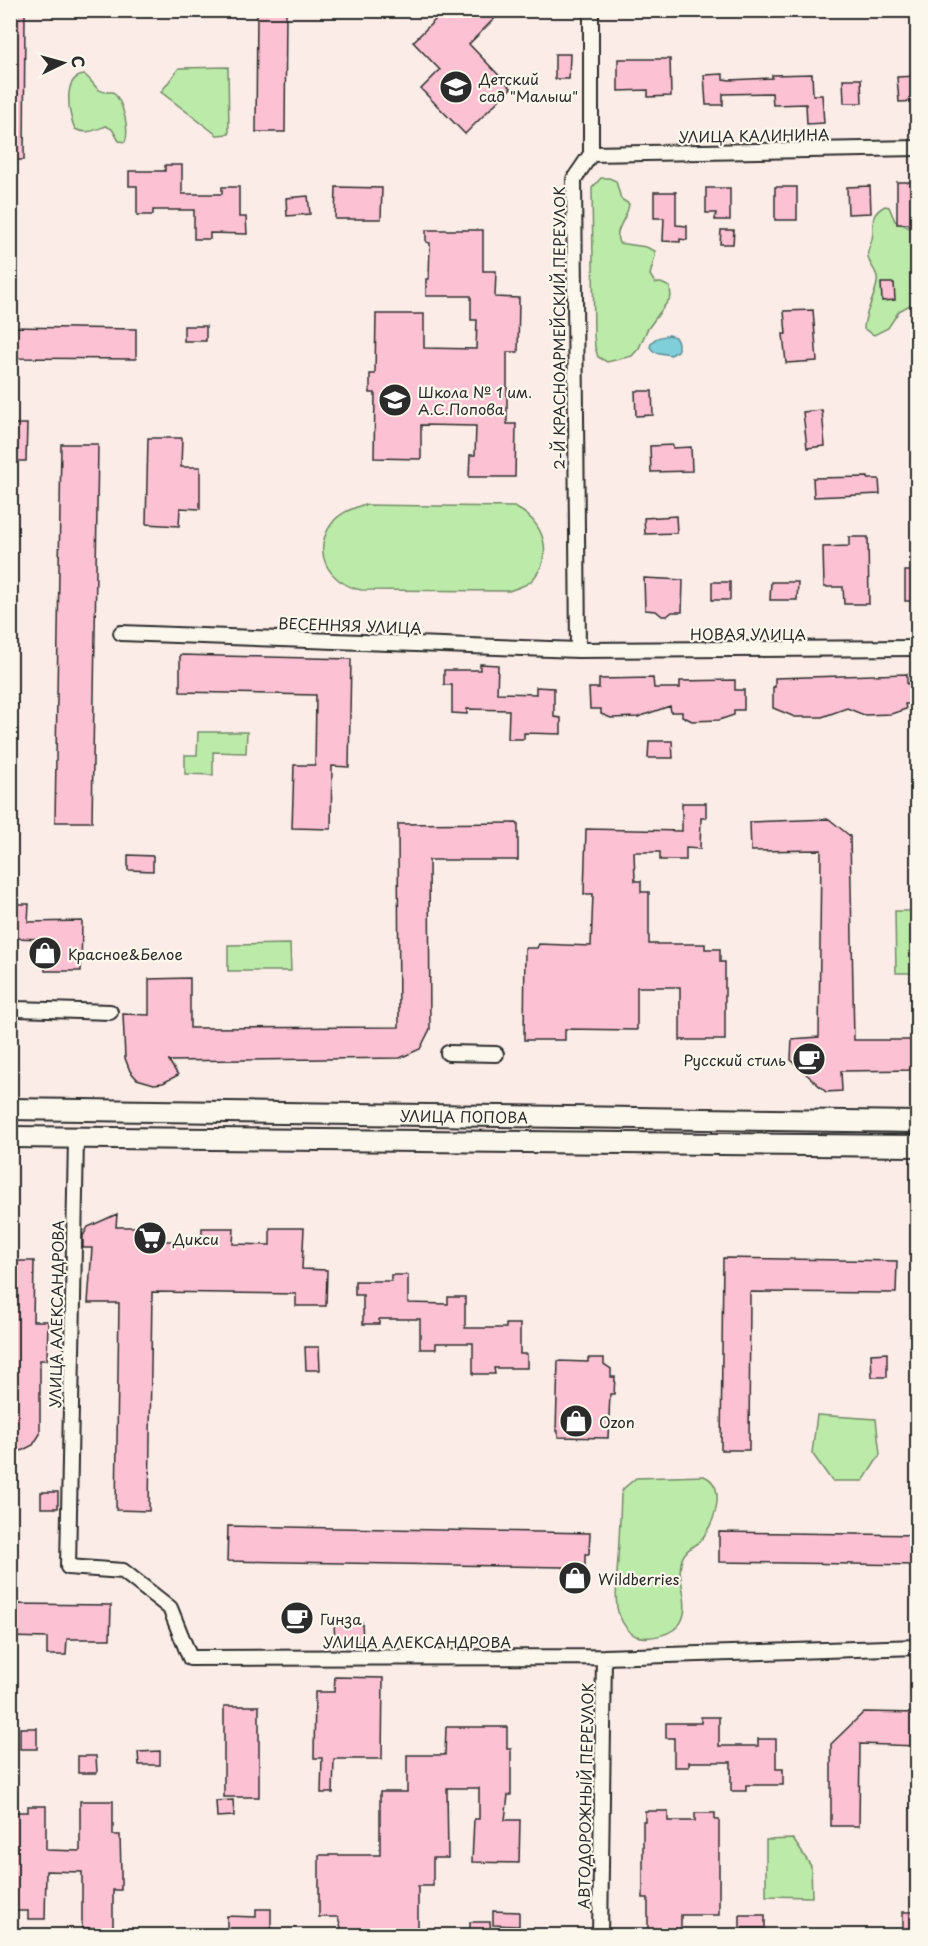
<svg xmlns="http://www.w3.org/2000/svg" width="928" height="1946" viewBox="0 0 928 1946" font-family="'Playpen Sans',sans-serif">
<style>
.green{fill:#bceaa8;stroke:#748a6a;stroke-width:1.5}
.water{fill:#7fcfda;stroke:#5d8d94;stroke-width:1.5}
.building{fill:#fcc2d3;stroke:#2b2b2b;stroke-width:1.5}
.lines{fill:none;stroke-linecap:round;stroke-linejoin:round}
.street-casing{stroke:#2b2b2b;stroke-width:18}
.secondary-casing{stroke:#2b2b2b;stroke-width:24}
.street{stroke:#fbf7ec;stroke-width:14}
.secondary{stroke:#fbf7ec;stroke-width:20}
.labels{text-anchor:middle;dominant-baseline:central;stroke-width:4.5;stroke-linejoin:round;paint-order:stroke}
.poi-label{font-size:15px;fill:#2b2b2b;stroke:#fbf7ec;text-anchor:start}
.street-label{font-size:15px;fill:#2b2b2b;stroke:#fbf7ec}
</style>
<rect width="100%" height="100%" fill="#fbece7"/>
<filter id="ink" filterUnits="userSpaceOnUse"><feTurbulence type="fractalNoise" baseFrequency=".0167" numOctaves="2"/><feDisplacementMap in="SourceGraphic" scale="12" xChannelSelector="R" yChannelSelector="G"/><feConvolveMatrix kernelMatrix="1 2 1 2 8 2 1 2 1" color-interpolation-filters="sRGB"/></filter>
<g filter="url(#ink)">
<path class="green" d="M228,67L229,134L217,135L161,92L179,68Z
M85,75C98,86 94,93 113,92C123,101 130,130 125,142L119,141L112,129L106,126C95,130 86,135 75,129C69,115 61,76 85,75Z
M601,178H609L616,181L621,199L629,204C628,218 613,229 619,243L646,247L655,251V256L650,275L655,283H661L670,287L671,297L647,330L639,348L632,356L607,362L598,357L595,347L594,335L592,188Z
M885,206L889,207L895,221L910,228L917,235V301L899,311L888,328L874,335L864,329C864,313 874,300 877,283C879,272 870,267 868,257C866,250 871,246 872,239C876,224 867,216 885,206Z
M362,505L514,507C544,520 556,556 531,581C526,586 516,588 509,591L361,590C328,583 310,551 333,522C340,513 351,509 362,505Z
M198,732H247L246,753L213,752V775L185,774V755H197Z
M895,911H917V973H896Z
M290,944L291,971H228V945Z
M817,1415L876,1419L880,1455L863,1481H832L812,1453Z
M704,1476C727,1486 715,1520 704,1536C698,1546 686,1547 682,1559C675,1579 692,1602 681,1622C674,1635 649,1640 636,1636C628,1633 622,1622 619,1615C614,1603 617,1586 617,1573C619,1547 620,1521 621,1495L623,1489L636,1478Z
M793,1839L811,1866L812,1897L766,1896V1840Z"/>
<path class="water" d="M669,335L675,337L678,343V351L671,355L654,352L650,347C652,337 661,337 669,335Z"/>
<path class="building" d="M10,10H25L24,160H10Z
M257,10H286L285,132H256Z
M445,10H503L469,44L511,88L465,134L421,89L440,70L413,42Z
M555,54H570L569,79H555Z
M618,59H670L671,96L648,97V90L618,91Z
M723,74V79L730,80L772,78V75L812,74L813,95H822L824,123L807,124L806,104L773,105L772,93L723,94V105H706L704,75Z
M918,76V101L899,102L897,77Z
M843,79H861L862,103H844Z
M165,165H182V194H222V187H239V217H246L247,234L210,233V239H194V210H153V215H137V186H129V171H165Z
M897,182H918V224H897Z
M870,186L871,213L848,214L847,187Z
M336,187L382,188L381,219H335Z
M775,187H797V220H775Z
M706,188H730V220H715L716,213H706Z
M654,192H676V225L687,226V240L680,239V242L663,241L664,218H654Z
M308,196L310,214L287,216L286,198Z
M426,230H483V271H496L495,297L519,298L518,352H507V424H516L515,477H469L470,455H475L476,426L421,425V459L374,458L375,393H370V374H375L376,314H424V348L476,349L477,320H471V296H426V279H429L430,243L426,242Z
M721,230H734L733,244H720Z
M881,283H894L895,300L882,301Z
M813,310L817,361L786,363L783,334H786L784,311Z
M184,326H206V341H184Z
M10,327L136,329V359L10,358Z
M635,391H652L653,415L636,416Z
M822,410L825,446L807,448L803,412Z
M10,424H27L26,461H10Z
M148,438H182L181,467H200V509L180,508L179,526L146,524Z
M61,444H98L92,822H55Z
M673,445V448L691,447L692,471L651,472L650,446Z
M868,477V479H879L880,494L814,497L813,478Z
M676,516L677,533L645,534L644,518Z
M849,537H868L869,604H844L843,587H824L823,547L849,546Z
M905,571H918V601H905Z
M644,578L683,580L682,612H672L667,616H662L656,611L645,610Z
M712,582H730V600H712Z
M771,582H798L797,600H770Z
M180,655L351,659L349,767L332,766L331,829L292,828L294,765H315L316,695L180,692Z
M480,664L498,665L497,693L536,694V687L554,688V717L561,718V734L524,733V739H508L509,710L467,709V714L452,713V685H444V670H480Z
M907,674V684H916V704H905L906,709L891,714L864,715L847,708L822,717H795L773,708V687H775V678Z
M653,678L654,688H680V681L735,680V690H744V710H734V715L719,720L692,721L682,716V712H671L670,706L638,717L611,718L601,714V709H590L589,688H599V679Z
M649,741H672L673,758H648Z
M682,803H706V818H701L700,849L686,848V860H660V852H634L635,881H641V892H649V944H705V949H720V962H725V1040H680V987H637V1030L565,1029V1040H524L525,948H537L539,944L591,946L593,894H584L586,829L682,831Z
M829,819L850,836L854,1040H918V1070L841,1071L842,1091L826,1092L791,1060L792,1039L819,1037L821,850L751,851L750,822Z
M518,823V860H429L430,1029L420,1049L400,1058L169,1061L178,1075L163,1083L154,1084L137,1079L130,1071L125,1058L123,1014L149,1015V979L190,978V1028L399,1027L398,824Z
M128,855L153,856V871L128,870Z
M10,904H29L28,922L82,921L81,971H45L46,939L10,938Z
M117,1214L116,1227H162L161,1241H202V1228H234L233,1244L270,1245V1228H304L302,1269L327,1270L326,1306H296V1294L152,1292L149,1511L116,1510L119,1303H88L92,1248H83V1236L88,1227Z
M723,1258L897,1261L896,1293L750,1292L749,1450H721Z
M10,1261H34L33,1321H48L47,1360H40V1434L33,1445L21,1451L10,1450Z
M391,1275H408V1303L448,1304V1297H465V1328H506V1324H520V1354H527V1368H494L495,1374H473V1343H436V1349H420V1319H379V1324H363V1295H355V1281H391Z
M305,1347H319L320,1370H306Z
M887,1353V1377H872L871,1354Z
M588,1358H604V1364L611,1369V1377H615L614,1394H610L608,1438L558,1437V1431H556L558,1361L588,1362Z
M41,1492H58V1508H41Z
M228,1526L590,1533L589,1554H585V1588H564V1567L227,1561Z
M719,1532L918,1535V1565L719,1562Z
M10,1604L111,1605L110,1639H67L66,1655H47V1638L10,1637Z
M362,1622L363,1642L335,1643L334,1623Z
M335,1677L383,1678L382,1759H334L333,1793H321L322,1758H314L315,1692H334Z
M224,1706H259V1797H224Z
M864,1712L918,1713V1746L860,1744L859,1826H831V1744Z
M701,1717H719V1746H758V1739H776V1769H783V1785H746V1791H731V1762H689V1767H674V1738H666V1723H701Z
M446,1727H507V1749H511V1795H508L505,1820H520L519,1863L472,1862L474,1819H479V1788H447L448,1858H433V1886H418V1935H363V1931H342L338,1917H319V1855H380V1792H407V1755H445Z
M20,1728H37V1749H20Z
M160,1751V1765H139L138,1752Z
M78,1756H96L97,1773H78Z
M233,1800L234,1816L217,1817L216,1801Z
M80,1801H113V1835H120L121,1872V1890H113V1928H82V1872L46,1871L45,1919H28V1911H10V1812H28V1806H46V1850L80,1851Z
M645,1811H668V1821H695V1813H715V1820H719V1915H681V1935H648V1898H643V1821H645Z
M256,1909H271V1935H232V1932H227V1916L256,1917Z
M493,1911L519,1912V1926L493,1925Z
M903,1912H918V1935H903Z
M740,1915H765V1928H740Z
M470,1922H490L491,1935H470Z"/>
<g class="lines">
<defs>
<path id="street" d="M591,154L918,148
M121,633L578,650L918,648
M578,650L574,179L591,154V10
M10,1005L17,1009L110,1012
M448,1053L496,1054
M76,1138L68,1567L123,1571L170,1608L190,1658L604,1657L918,1647
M600,1936L604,1657"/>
<g id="secondary">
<path id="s1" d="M10,1109L918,1122"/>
<path d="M10,1137L918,1146"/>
</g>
</defs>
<use href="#street" class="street-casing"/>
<use href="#secondary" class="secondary-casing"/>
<use href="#street" class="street"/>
<use href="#secondary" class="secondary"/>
</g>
</g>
<defs>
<symbol id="school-disc" viewBox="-11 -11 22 22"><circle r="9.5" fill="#2b2b2b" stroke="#fbf7ec"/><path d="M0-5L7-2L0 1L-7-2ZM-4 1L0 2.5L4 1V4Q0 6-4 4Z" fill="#fff"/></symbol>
<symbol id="shop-disc" viewBox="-11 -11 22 22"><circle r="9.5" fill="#2b2b2b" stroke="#fbf7ec"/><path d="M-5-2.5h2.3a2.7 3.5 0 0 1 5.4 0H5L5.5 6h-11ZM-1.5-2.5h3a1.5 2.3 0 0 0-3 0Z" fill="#fff"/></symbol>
<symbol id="cafe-disc" viewBox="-11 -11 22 22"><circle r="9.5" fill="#2b2b2b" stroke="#fbf7ec"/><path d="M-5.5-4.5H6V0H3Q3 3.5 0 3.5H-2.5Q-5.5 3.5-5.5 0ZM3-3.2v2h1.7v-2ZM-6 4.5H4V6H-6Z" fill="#fff"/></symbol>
<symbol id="supermarket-disc" viewBox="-11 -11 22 22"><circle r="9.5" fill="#2b2b2b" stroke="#fbf7ec"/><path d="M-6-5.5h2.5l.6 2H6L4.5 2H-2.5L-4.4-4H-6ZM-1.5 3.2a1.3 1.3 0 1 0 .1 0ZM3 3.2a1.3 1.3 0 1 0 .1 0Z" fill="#fff"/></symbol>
</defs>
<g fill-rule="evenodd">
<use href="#school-disc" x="437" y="68" width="38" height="38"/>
<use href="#school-disc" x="376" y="381" width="38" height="38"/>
<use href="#shop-disc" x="26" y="934" width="38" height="38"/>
<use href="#cafe-disc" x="790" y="1040" width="38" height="38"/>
<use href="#supermarket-disc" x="131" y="1219" width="38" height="38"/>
<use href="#shop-disc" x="557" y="1402" width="38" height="38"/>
<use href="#shop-disc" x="556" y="1559" width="38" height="38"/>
<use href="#cafe-disc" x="278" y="1599" width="38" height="38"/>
</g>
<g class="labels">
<g class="poi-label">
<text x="479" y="78">Детский<tspan x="479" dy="17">сад "Малыш"</tspan></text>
<text x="418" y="391">Школа № 1 им.<tspan x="418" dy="17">А.С.Попова</tspan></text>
<text x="68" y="953">Красное&amp;Белое</text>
<text x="786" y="1059" text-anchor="end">Русский стиль</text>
<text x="173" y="1238">Дикси</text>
<text x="599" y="1421">Ozon</text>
<text x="598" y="1578">Wildberries</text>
<text x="320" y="1618">Гинза</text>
</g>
<g class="street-label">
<text transform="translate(754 135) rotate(-1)">УЛИЦА КАЛИНИНА</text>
<text transform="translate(558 328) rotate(-90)">2-Й КРАСНОАРМЕЙСКИЙ ПЕРЕУЛОК</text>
<text transform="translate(350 625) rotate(2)">ВЕСЕННЯЯ УЛИЦА</text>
<text x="748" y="633">НОВАЯ УЛИЦА</text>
<text stroke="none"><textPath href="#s1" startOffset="454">УЛИЦА ПОПОВА</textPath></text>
<text transform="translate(56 1314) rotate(-89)">УЛИЦА АЛЕКСАНДРОВА</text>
<text x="417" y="1641">УЛИЦА АЛЕКСАНДРОВА</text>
<text transform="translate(585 1796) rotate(-89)">АВТОДОРОЖНЫЙ ПЕРЕУЛОК</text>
</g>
</g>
<rect width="928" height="1946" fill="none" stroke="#fbf7ec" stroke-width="36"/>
<rect x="18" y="18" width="892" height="1910" fill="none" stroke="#2b2b2b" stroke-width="2" filter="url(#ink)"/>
<g transform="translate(63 63) rotate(85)" stroke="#fbf7ec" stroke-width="4.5" paint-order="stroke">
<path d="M0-4.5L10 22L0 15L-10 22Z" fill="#2b2b2b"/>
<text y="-9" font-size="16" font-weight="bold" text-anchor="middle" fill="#2b2b2b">С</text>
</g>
</svg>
